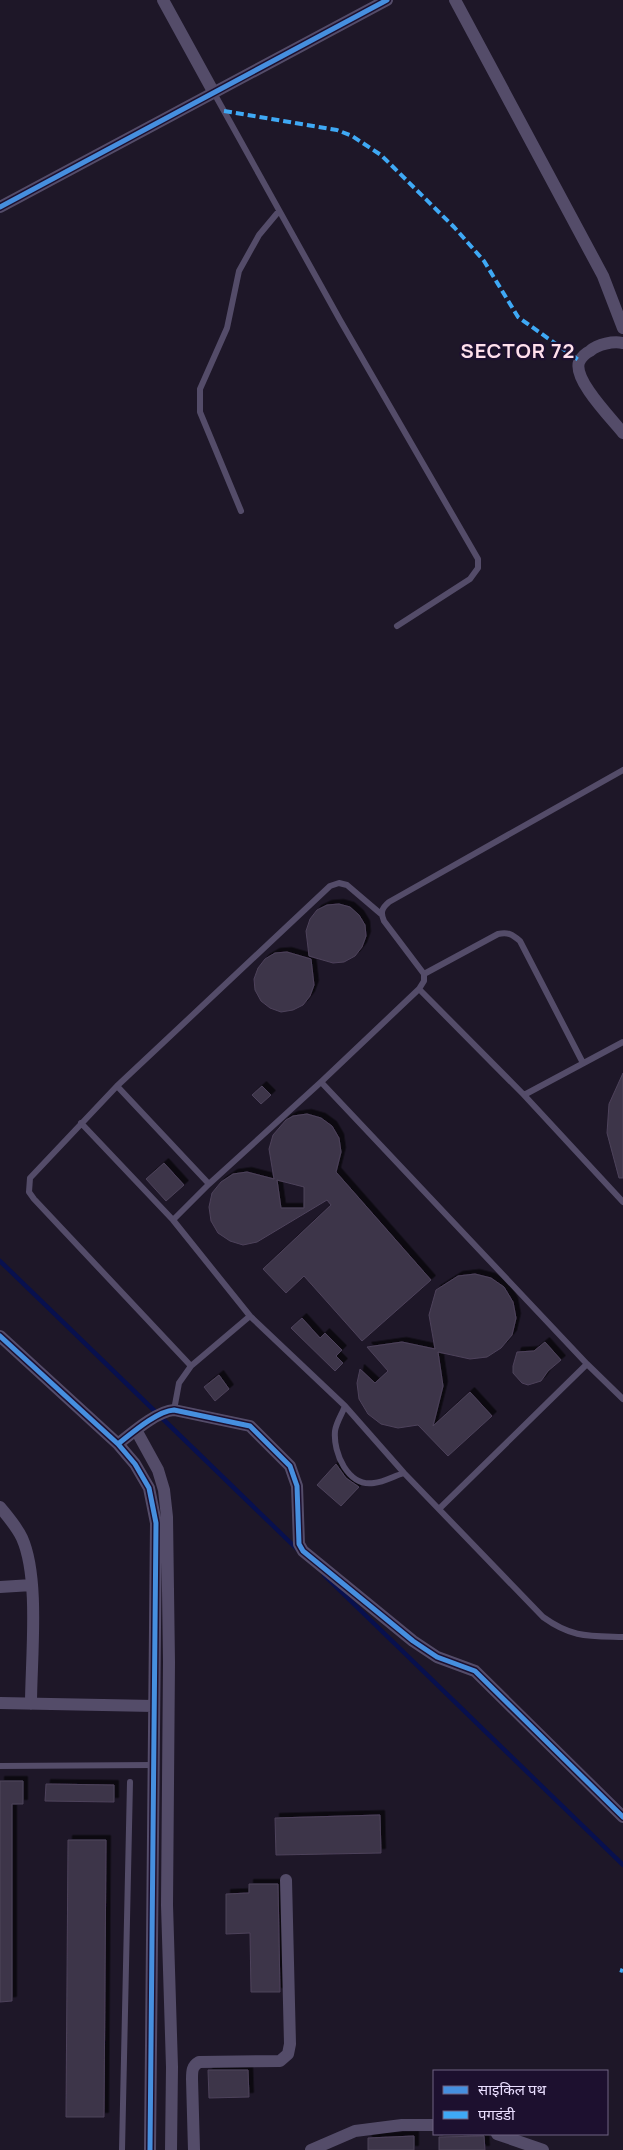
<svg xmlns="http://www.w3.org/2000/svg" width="623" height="2150" viewBox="0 0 623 2150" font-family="Manrope,'Noto Sans Devanagari',sans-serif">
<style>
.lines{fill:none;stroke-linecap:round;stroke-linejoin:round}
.stream{stroke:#08104e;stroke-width:4.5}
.building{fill:#3e3649;stroke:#4d425b;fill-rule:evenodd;filter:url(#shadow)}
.service{stroke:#544c69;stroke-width:6}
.minor{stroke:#544c69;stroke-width:12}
.quiet{stroke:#3fa9f5;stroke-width:4;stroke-dasharray:8 4;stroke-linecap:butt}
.cycleway-casing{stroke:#1d102f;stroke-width:8}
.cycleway{stroke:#468fdf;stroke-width:5}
.labels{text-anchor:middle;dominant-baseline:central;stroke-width:4.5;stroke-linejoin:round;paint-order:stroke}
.district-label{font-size:20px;font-weight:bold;letter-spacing:1px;fill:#ffe0ec;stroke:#1d102f}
</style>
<defs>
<filter id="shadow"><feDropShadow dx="4.5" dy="-4.5" stdDeviation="0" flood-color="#0009"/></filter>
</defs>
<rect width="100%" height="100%" fill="#1e1728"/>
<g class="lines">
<path class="stream" d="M0,1261L297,1549
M324,1575L623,1865"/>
</g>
<path class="building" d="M339,904L350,907L359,915L365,925L366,936L362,947L355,956L344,962L333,963L309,956L306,931L310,919L317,910L327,905Z
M287,952L311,959L314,985L310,996L303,1005L293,1010L281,1012L270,1008L261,1001L255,990L254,979L258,968L265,959L275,953Z
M623,1073V1178H619L607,1133L609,1104Z
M262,1086L271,1095L261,1104L252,1095Z
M307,1114L321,1118L332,1126L339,1138L341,1152L336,1172L431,1280L362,1341L304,1276L286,1293L263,1269L331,1205L327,1200L257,1242L243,1245L230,1241L218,1233L211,1221L209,1207L212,1193L221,1182L233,1174L247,1172L274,1179L269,1149L273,1135L286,1120L293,1116ZM277,1180L304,1187V1208H281Z
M164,1163L184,1185L166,1201L146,1179Z
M475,1274L491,1278L504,1287L513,1302L516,1318L512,1335L501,1348L487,1357L470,1359L438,1352L443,1386L433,1426L470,1392L492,1416L448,1456L418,1425L398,1428L381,1424L368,1414L359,1399L357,1383L360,1369L375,1383L388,1371L367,1347L402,1342L435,1349L429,1315L436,1290L458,1276Z
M302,1318L320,1338L325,1333L342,1350L336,1356L343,1363L335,1371L291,1328Z
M545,1342L561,1360L548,1371L541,1381L528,1385L522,1383L513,1373V1366L517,1352L534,1351Z
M219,1375L229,1389L215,1401L204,1387Z
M336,1464L346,1478L359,1487L341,1506L317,1485Z
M0,1781H23V1804H12V2001L0,2002Z
M46,1784L114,1785V1802L45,1801Z
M380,1815L381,1853L276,1855L275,1818Z
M68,1840H106L104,2117H66Z
M249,1884H278L280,1992H251L250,1933L226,1934V1894L249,1893Z
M208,2070H248L249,2097L209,2098Z
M414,2136V2150H368V2138Z
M484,2136L485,2150H439V2137Z"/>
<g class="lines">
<path class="service" d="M214,93L340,320L478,559V568L470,579L397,626
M241,511L200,412V389L227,328L239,271L259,235L279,211
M424,974L498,934C508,932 512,934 520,941L583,1063
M419,989L524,1095L623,1202
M321,1082L587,1364L439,1509
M117,1086L209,1184
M524,1095L623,1042
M81,1123L173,1220L250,1316L345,1406L404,1473L543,1617C572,1638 589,1636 623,1637
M173,1220L209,1184L321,1082L419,989L424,981V974L384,921C380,912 382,908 389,902L623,770
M587,1364L623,1399
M191,1366L34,1199L29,1192L30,1178L117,1086L330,886L339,883L347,885L381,914
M345,1406C342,1414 336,1423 335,1431C333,1453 348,1487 374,1483C384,1482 394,1476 404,1473
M174,1410L179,1383L191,1366L250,1316
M0,1766L153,1765
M122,2150L130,1782"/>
<path class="minor" d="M163,0L214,93
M455,0L603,276L623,328
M0,207L387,0
M623,343C613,341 598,344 590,351C586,353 581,358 579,362C573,380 612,419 623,433
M0,1336L118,1444L135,1464L149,1488L156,1523L150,2150
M136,1430L158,1470L164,1490L167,1517L169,1662L167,1905L172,2067L171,2150
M118,1444C132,1433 157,1411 174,1410L250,1426L290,1466L297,1486L299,1544L303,1551L413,1641L437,1657L475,1671L623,1817
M0,1507C8,1517 17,1527 22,1538C40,1578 31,1659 31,1704
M0,1587L32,1585
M0,1703L154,1706
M497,2134L543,2150
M194,2150L192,2079C192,2071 192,2066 199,2062L280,2061L288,2054L290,2044L286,1880
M311,2150L355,2131L402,2125H434"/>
<path class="quiet" d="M224,111L337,130L352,136L381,155L454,227L484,261L518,317L580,361
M620,1970L623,1971"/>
<defs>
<path id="cycleway" d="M0,207L387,0
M0,1336L118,1444L135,1464L149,1488L156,1523L150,2150
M118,1444C132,1433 157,1411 174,1410L250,1426L290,1466L297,1486L299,1544L303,1551L413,1641L437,1657L475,1671L623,1817"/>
</defs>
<use href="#cycleway" class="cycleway-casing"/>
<use href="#cycleway" class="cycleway"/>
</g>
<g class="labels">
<g class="district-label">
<text x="518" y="350">SECTOR 72</text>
</g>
</g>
<rect x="433" y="2070" width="175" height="65" fill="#1d102f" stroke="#6f6282"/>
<rect x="443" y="2086" width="25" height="8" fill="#468fdf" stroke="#6f6282"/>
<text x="478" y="2095" font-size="15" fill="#eadeff">साइकिल पथ</text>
<rect x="443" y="2111" width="25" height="8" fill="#3fa9f5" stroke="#6f6282"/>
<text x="478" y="2120" font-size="15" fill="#eadeff">पगडंडी</text>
</svg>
